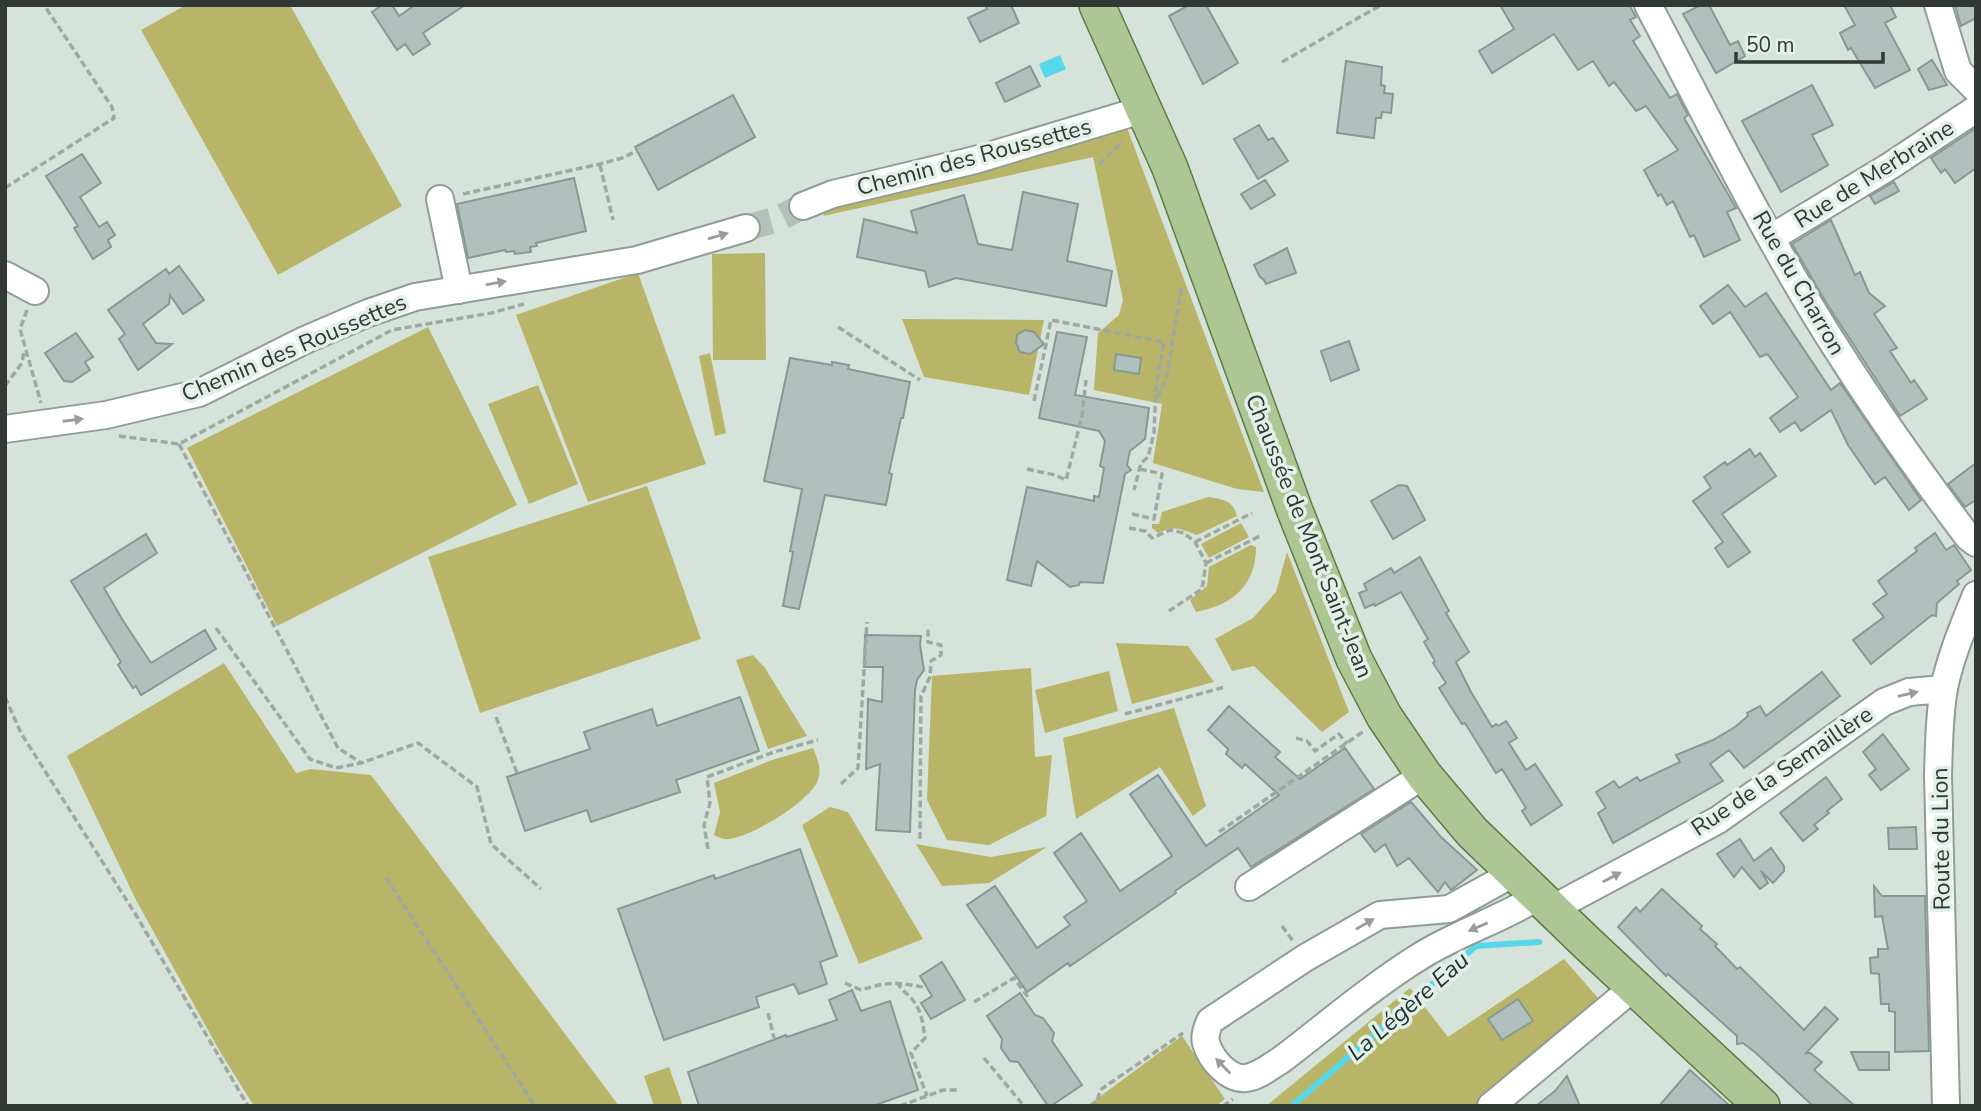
<svg xmlns="http://www.w3.org/2000/svg" width="1981" height="1111" viewBox="0 0 1981 1111" font-family="'Nunito Sans',sans-serif">
<style>
.green{fill:#b9b568}
.water{fill:#56d8ea}
.lines{fill:none;stroke-linecap:round;stroke-linejoin:round}
.stream{stroke:#56d8ea;stroke-width:6}
.building{fill:#afc0bd;stroke:#889895;stroke-width:2}
.minor-tunnel{stroke:#b4c1b9;stroke-width:26;stroke-dasharray:26 13;stroke-linecap:butt}
.minor-casing{stroke:#909d94;stroke-width:30}
.major-casing{stroke:#5e7c44;stroke-width:38}
.path{stroke:#9ea9a2;stroke-width:3.5;stroke-dasharray:7 3.5;stroke-linecap:butt}
.minor{stroke:#fff;stroke-width:26}
.major{stroke:#adc794;stroke-width:35}
.oneway{fill:#989c9a}
.labels{text-anchor:middle;dominant-baseline:central;stroke-width:7;stroke-linejoin:round;paint-order:stroke}
.street-label{font-size:23px;fill:#323834;stroke:#e2f0e7}
.water-label{font-size:24px;font-style:italic;fill:#1b3135;stroke:#e2f0e7}
</style>
<rect width="100%" height="100%" fill="#d5e3da"/>
<path class="green" d="M186,5H290L402,206L278,275L141,30Z
M1127,128L1264,492L1237,489L1153,463L1162,404L1094,390L1098,333L1119,315L1123,300L1093,157L823,216L831,202Z
M765,253L766,360H713L712,254Z
M638,273L706,464L588,502L516,315Z
M902,319L1044,320L1029,395L924,377Z
M428,327L517,505L277,626L187,448Z
M710,353L726,433L715,436L699,356Z
M538,385L578,484L529,504L488,404Z
M647,486L701,639L480,713L428,557Z
M1208,497C1222,499 1233,500 1237,516L1197,535C1180,529 1175,525 1158,533L1152,528V524H1159L1162,512Z
M1241,523L1249,537L1209,558L1201,544Z
M1251,545L1256,547C1256,586 1232,605 1196,612L1190,600L1207,586L1209,567Z
M1287,552L1349,712L1322,732L1254,666L1232,671L1215,639L1253,618L1276,592Z
M1116,643L1188,646L1214,682L1132,704Z
M753,655L765,668L807,736L768,749L736,660Z
M224,663L296,773L311,769L371,775L619,1106H254L219,1050L136,900L67,756Z
M1031,668L1035,757L1052,755L1046,816L989,845L947,840L927,800L932,676Z
M1109,671L1118,711L1045,733L1035,690Z
M1174,708L1206,806L1193,816L1160,767L1076,819L1063,738Z
M813,748C817,757 822,769 818,780C811,801 751,837 729,839C724,840 719,837 714,835L720,812L714,783L772,760Z
M830,807L848,812L923,939L859,964L802,825Z
M916,844L991,857L1047,847L989,883L942,886Z
M1564,959L1599,999L1474,1106H1266L1410,988L1448,1037Z
M1182,1036L1225,1099L1216,1106H1087Z
M669,1067L683,1106H654L644,1076Z"/>
<path class="water" d="M1060,55L1066,69L1045,78L1039,64Z"/>
<g class="lines">
<path class="stream" d="M1292,1106L1476,946L1539,942"/>
</g>
<path class="building" d="M382,5H392L399,16L415,5H465L423,33L430,44L413,55L405,44L397,50L372,12Z
M985,5H1011L1019,23L980,42L968,18L987,9Z
M1189,5H1206L1238,63L1203,84L1169,16Z
M1500,5H1629L1636,17L1630,20L1640,36L1633,41L1670,98L1677,94L1688,115L1684,118L1736,208L1727,212L1740,240L1704,257L1694,235L1690,237L1673,201L1667,205L1661,194L1658,196L1644,170L1678,150L1646,106L1636,111L1614,82L1609,86L1593,61L1578,70L1554,34L1492,73L1479,51L1514,29Z
M1701,5H1709L1730,45L1738,41L1745,56L1716,73L1683,14Z
M1844,5H1890L1896,17L1885,23L1910,70L1875,88L1851,48L1848,50L1840,33L1855,25Z
M1955,5H1976V18L1961,26Z
M1932,60L1947,85L1929,90L1918,69Z
M1346,61L1382,67L1381,85L1385,86L1384,93L1393,94L1391,113L1382,112L1381,118H1376L1374,138L1337,133Z
M1030,66L1040,86L1005,102L996,83Z
M1812,85L1833,125L1812,135L1828,165L1781,192L1742,121Z
M733,95L755,137L658,190L635,147Z
M1259,125L1268,140L1273,138L1288,161L1258,179L1234,139Z
M1976,128V168L1955,183L1945,169L1941,173L1931,158Z
M82,154L101,183L80,197L99,227L107,222L115,235L108,240L111,247L93,259L74,228L78,226L46,176Z
M574,178L586,231L536,243L537,246L530,247L531,252L515,254L514,251L506,252L505,250L468,258L457,204Z
M1265,180L1275,195L1251,209L1241,194Z
M1894,182L1899,191L1875,204L1870,196Z
M1023,192L1078,204L1067,261L1112,271L1106,306L956,278L929,287L925,271L857,257L864,219L917,233L911,211L964,195L978,244L1012,250Z
M1831,220L1855,275L1860,272L1869,293L1885,306L1874,314L1897,348L1890,351L1911,383L1914,380L1927,399L1900,416L1827,304L1792,244Z
M1287,248L1296,273L1266,284L1264,280L1260,277L1254,265Z
M179,266L204,300L183,314L170,295L169,304L143,324L156,343L172,344L138,370L119,339L125,334L108,310L166,269L169,274Z
M1728,285L1745,307L1766,293L1831,390L1840,383L1921,500L1909,510L1885,477L1875,484L1848,445L1831,410L1801,431L1795,422L1780,432L1770,418L1798,397L1769,356L1767,354L1760,357L1730,312L1713,324L1700,306Z
M1025,330L1034,332L1044,344L1030,354L1020,352L1016,343L1017,335Z
M1057,332L1087,337L1075,395L1149,408L1145,439L1130,451L1127,465L1131,470L1125,474L1103,583L1080,582L1079,585L1070,587L1037,561L1031,586L1007,580L1027,487L1094,501V496L1099,497L1104,468L1100,466L1105,441L1099,431L1039,418Z
M76,333L93,357L85,362L90,370L72,382L64,381L45,353Z
M1349,341L1359,370L1331,381L1321,351Z
M1116,354L1141,358L1139,374L1114,370Z
M790,358L832,365V362L849,365L848,369L910,382L903,418H901L889,473L892,474L886,505L825,495L799,609L783,606L793,552L790,551L802,489L764,481Z
M1750,449L1755,457L1760,453L1776,476L1722,514L1750,552L1728,567L1715,548L1723,542L1693,501L1711,488L1704,477L1725,462L1727,465Z
M1976,463V500L1965,507L1948,484Z
M1399,485L1407,486L1425,520L1393,539L1371,501Z
M1935,533L1946,550L1954,545L1971,570L1957,581L1959,584L1937,603L1936,616L1932,615L1871,664L1853,640L1884,617L1873,604L1887,594L1878,581L1917,551L1915,548Z
M146,534L157,553L104,588L122,619L151,663L205,630L216,649L141,695L136,686L133,688L118,665L121,662L71,581Z
M1420,557L1449,611L1446,613L1469,652L1456,662L1471,692L1492,727L1496,724L1498,726L1506,721L1517,738L1509,743L1526,770L1535,764L1562,805L1531,825L1522,811L1526,808L1502,769L1496,773L1465,723L1462,724L1439,688L1446,683L1433,663L1435,661L1424,642L1428,639L1401,592L1375,606L1374,604L1365,608L1359,593L1367,590L1364,584L1391,568L1394,573Z
M865,635L921,636L920,645L924,670L917,680L915,690L910,832L876,830L880,764L866,769L868,699L882,702L883,667H864Z
M1822,672L1840,696L1744,768L1729,750L1710,764L1723,781L1613,843L1598,813L1606,808L1596,792L1614,781L1619,788L1637,777L1640,781L1680,762L1676,755L1713,740L1735,727L1748,716L1747,713L1760,706L1766,716Z
M740,697L759,751L676,780L680,792L591,822L587,810L525,831L507,777L590,749L584,732L652,709L657,726Z
M1229,706L1280,752L1275,757L1300,779L1345,748L1374,789L1251,867L1238,848L1175,891L1176,893L1070,966L1068,963L1027,992L967,905L995,886L1037,948L1070,925L1064,917L1087,901L1054,853L1081,833L1120,891L1172,856L1130,794L1158,775L1206,846L1279,795L1245,764L1242,768L1226,754L1228,749L1208,730Z
M1883,734L1909,769L1881,790L1869,775L1876,769L1863,752Z
M1826,777L1842,799L1827,811L1829,813L1814,825L1818,829L1803,841L1780,813Z
M1411,802L1441,837L1477,870L1451,890L1445,882L1438,892L1409,858L1397,866L1385,844L1375,852L1361,834Z
M1916,827L1917,849H1889L1888,828Z
M1740,839L1754,861L1771,848L1784,866V871L1773,883L1761,871L1768,883L1760,889L1742,867L1734,877L1717,854Z
M800,849L837,956L820,962L827,984L799,994L794,984L756,997L759,1007L664,1040L618,909L714,875L715,879Z
M1874,886L1882,896H1925L1929,1051L1895,1052V1012L1889,1011V1004H1881L1879,974L1871,973L1870,958L1878,957V949H1888L1882,916L1875,917Z
M1662,889L1702,926L1700,929L1717,944L1715,946L1737,969L1740,967L1804,1030L1825,1007L1838,1019L1806,1053H1810L1822,1062L1814,1070L1855,1106H1813L1756,1053L1743,1043L1737,1044V1036L1668,974L1666,976L1618,927L1636,907L1640,912Z
M942,962L965,1000L931,1019L921,1003L932,996L920,976Z
M852,990L861,1011L890,1001L918,1090L873,1106H699L688,1072L786,1035L787,1037L837,1020L829,1000Z
M1020,993L1035,1015L1043,1018L1054,1033L1052,1041L1082,1085L1051,1106H1048L1018,1062L1010,1061L1001,1048L1002,1039L987,1016Z
M1518,999L1533,1021L1502,1040L1488,1019Z
M1851,1052H1889V1070H1859Z
M1690,1070L1730,1106H1659Z
M1567,1076L1580,1106H1536L1555,1091Z"/>
<g class="lines">
<path class="minor-tunnel" d="M746,228L778,219L803,206"/>
<defs>
<path id="minor" d="M1648,5C1710,122 1768,243 1840,354C1880,417 1923,477 1968,537L1976,543
M1938,5L1958,71L1976,89
M440,199L459,290
M803,206L833,194L975,160L1145,109
M1771,238L1890,166L1976,109
M5,275L35,291
M5,429L106,415L199,393L305,340L368,313L415,297L637,260L746,228
M1514,873L1449,909L1380,915L1305,958L1210,1021C1207,1029 1204,1035 1206,1043C1211,1059 1228,1080 1246,1078C1259,1076 1271,1066 1281,1060C1327,1025 1371,987 1419,957C1457,933 1500,920 1539,896
M1249,887L1424,775
M1552,909L1718,820L1884,702L1909,692L1944,689
M1491,1106L1634,987
M1946,1106L1938,775C1939,746 1939,716 1944,688C1951,655 1964,625 1976,595"/>
<path id="major" d="M1097,5L1170,168L1295,511L1354,659L1384,716L1424,775L1472,832L1589,945L1762,1106"/>
</defs>
<use href="#minor" class="minor-casing"/>
<use href="#major" class="major-casing"/>
<path class="path" d="M1282,62L1381,5
M1099,164L1123,141
M600,165L613,220
M5,188L114,118L112,107L44,5
M463,194L600,164L622,158L637,151
M27,310L20,329L41,403
M838,327L920,380
M5,386L22,363L24,351
M1158,397L1167,375L1182,285
M1034,401L1051,320L1164,342L1156,387L1154,433L1148,457L1141,463L1134,490
M119,436L179,444L392,330L491,313L524,304
M179,444L338,748L360,762
M1027,469L1055,475L1066,480L1082,416L1086,380
M1132,514L1154,519L1162,474L1140,469
M1129,528L1145,531L1152,538L1170,530L1184,533L1195,542L1206,563L1202,589L1169,611
M1195,542L1252,513
M1206,563L1262,535
M216,628L310,759L336,768L361,763L418,743L477,787L491,844L541,889
M5,697L21,733L136,915L248,1106
M1125,714L1225,687
M496,717L517,773
M1296,738L1307,741L1315,751L1339,734L1347,744
M841,784L858,768L867,622
M1219,832L1364,731
M920,839L921,696L930,677L931,661L941,655V645L928,642V629
M708,849L704,825L710,803L707,777L774,752L818,740
M386,878L535,1106
M1282,926L1293,941
M897,982C901,990 907,993 912,999C922,1011 923,1024 925,1038L911,1053L927,1096
M845,983L861,990C889,981 898,982 927,988
M974,1002L1014,978L1028,997
M768,1013L774,1038
M984,1058L1024,1106
M900,1106L943,1090H957
M1090,1106L1097,1102L1100,1090L1183,1033
M1223,1106L1233,1099"/>
<use href="#minor" class="minor"/>
<use href="#major" class="major"/>
</g>
<defs><path id="oneway-solid" d="M-6-.8H1V-3.2L6.5 0L1 3.2V.8H-6Z" transform="scale(1.75)"/></defs>
<g class="oneway">
<use href="#oneway-solid" transform="translate(718 236) rotate(-16)"/>
<use href="#oneway-solid" transform="translate(496 283) rotate(-10)"/>
<use href="#oneway-solid" transform="translate(73 420) rotate(-8)"/>
<use href="#oneway-solid" transform="translate(1908 694) rotate(-13)"/>
<use href="#oneway-solid" transform="translate(1612 877) rotate(-28)"/>
<use href="#oneway-solid" transform="translate(1365 924) rotate(-30)"/>
<use href="#oneway-solid" transform="translate(1478 927) rotate(157)"/>
<use href="#oneway-solid" transform="translate(1223 1066) rotate(-134)"/>
</g>
<g class="labels">
<g class="street-label">
<text transform="translate(974 157) rotate(-15)">Chemin des Roussettes</text>
<text transform="translate(1874 174) rotate(-32)">Rue de Merbraine</text>
<text transform="translate(1799 283) rotate(60)">Rue du Charron</text>
<text transform="translate(294 348) rotate(-23)">Chemin des Roussettes</text>
<text transform="translate(1309 536) rotate(68)">Chaussée de Mont Saint-Jean</text>
<text transform="translate(1782 771) rotate(-34)">Rue de la Semaillère</text>
<text transform="translate(1941 839) rotate(-91)">Route du Lion</text>
</g>
<g class="water-label">
<text transform="translate(1408 1006) rotate(-41)">La Légère Eau</text>
</g>
</g>
<rect width="1981" height="1111" fill="none" stroke="#323834" stroke-width="14"/>
<path d="M1736 52v10h147v-10" fill="none" stroke="#323834" stroke-width="3.5"/>
<text x="1746" y="52" font-size="21" fill="#323834" stroke="#e2f0e7" stroke-width="5" paint-order="stroke">50 m</text>
</svg>
